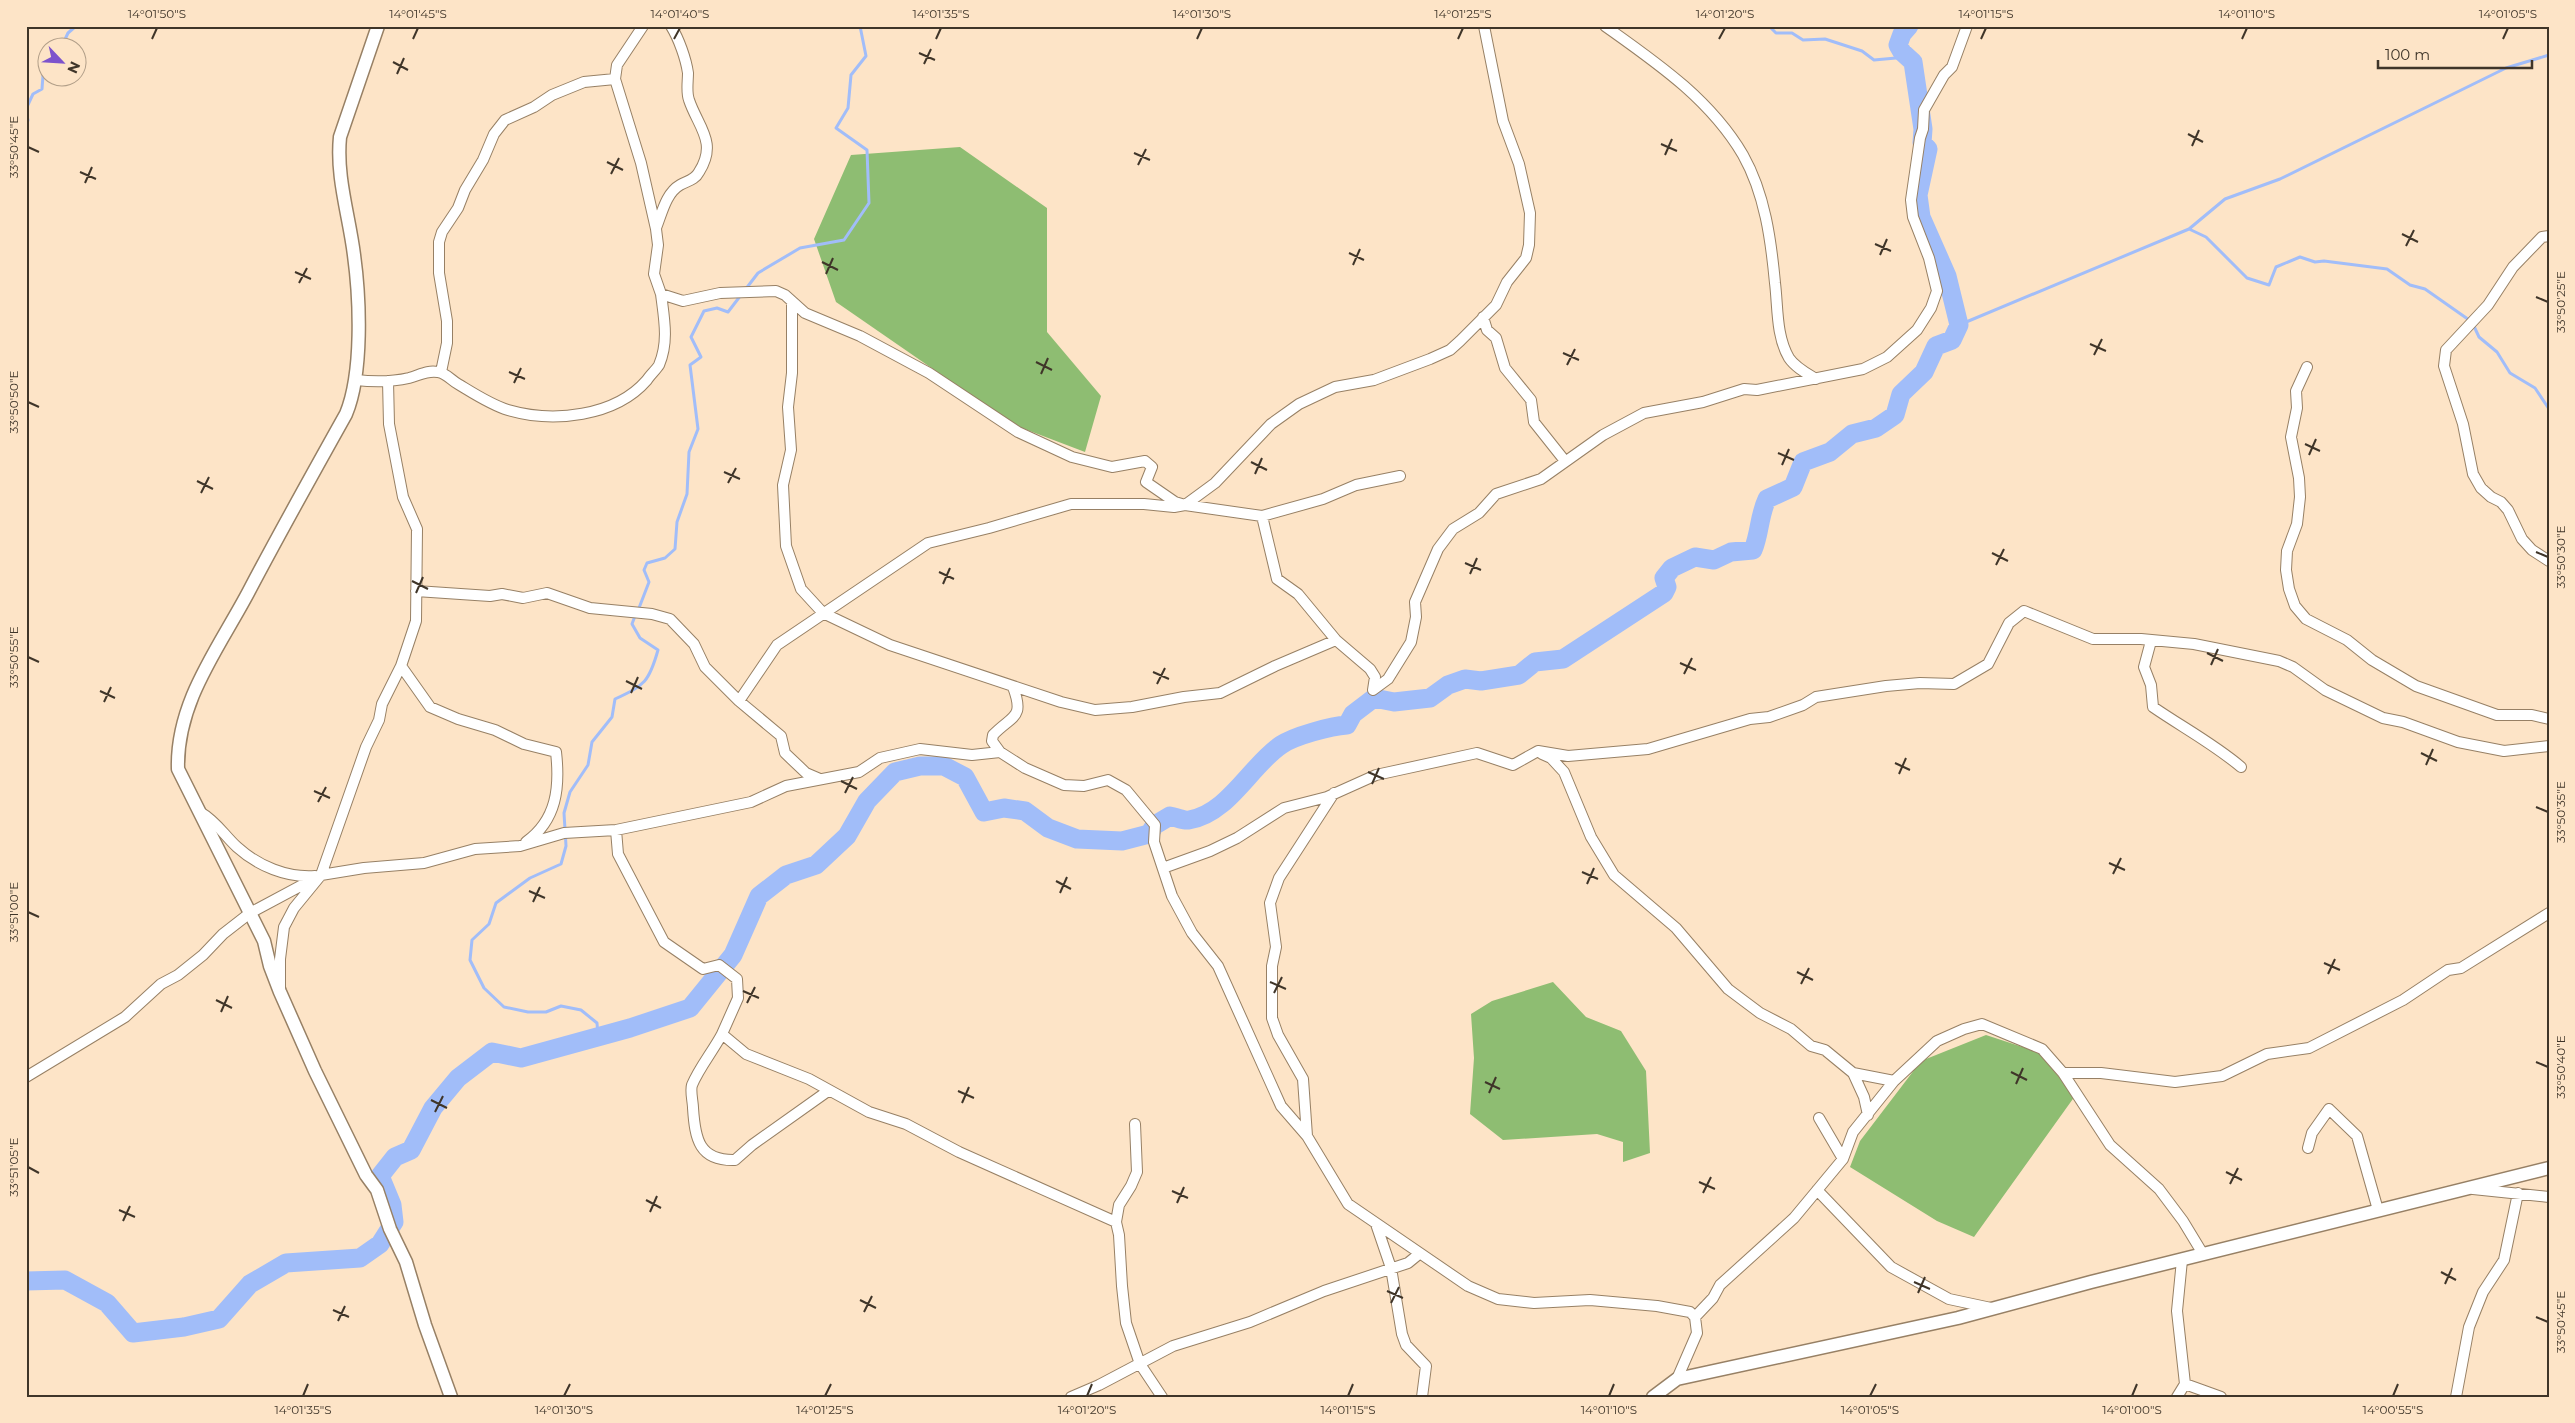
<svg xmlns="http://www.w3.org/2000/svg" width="2575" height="1423" viewBox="0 0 2575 1423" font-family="Montserrat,sans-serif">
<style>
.forest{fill:#8ebd72}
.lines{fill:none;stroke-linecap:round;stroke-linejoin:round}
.stream{stroke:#a1bdf9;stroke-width:3}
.river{stroke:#a1bdf9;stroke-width:19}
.minor-casing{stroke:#978065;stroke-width:12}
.tertiary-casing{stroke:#978065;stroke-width:15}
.minor{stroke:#fff;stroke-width:10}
.tertiary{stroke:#fff;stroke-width:12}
.ticks{fill:none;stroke:#3f3529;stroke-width:2}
.neatline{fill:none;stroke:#3f3529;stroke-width:2}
.ticks-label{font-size:12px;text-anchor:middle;fill:#3f3529}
</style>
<rect width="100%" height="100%" fill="#fde4c7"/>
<path class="forest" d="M960,147L1047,208V332L1101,396L1085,452L1014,425L836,302L814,239L851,155Z
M1553,982L1586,1017L1621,1031L1646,1071L1650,1153L1623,1162V1142L1597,1134L1503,1140L1470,1114L1474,1058L1471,1014L1492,1001Z
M1986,1035L2038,1052L2075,1096L1974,1237L1937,1221L1850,1167L1860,1141L1921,1061Z"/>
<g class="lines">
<path class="stream" d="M1769,26L1776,33H1792L1803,40L1825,39L1862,51L1874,60L1907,57
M61,48L68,33L76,26
M26,109L33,94L42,89L43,75L48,70
M26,112L28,120L26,127
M2189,229L2206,237L2247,278L2269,285L2276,267L2300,257L2315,262L2324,261L2387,269L2410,285L2425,289L2472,322L2479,337L2497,352L2510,373L2535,388L2549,409
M745,290L758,273L800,248L844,240L869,203L867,150L836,128L848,108L851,75L866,56L860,26
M1959,325L2189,229L2225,199L2280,179L2506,68L2549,55
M639,608L649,582L644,570L647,563L665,558L675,549L677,522L687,494L689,452L698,429L690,365L701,357L691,337L704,311L717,308L728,312L741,295
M598,1036L597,1023L581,1010L561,1006L546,1012H528L504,1007L484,988L470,960L472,940L489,924L496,903L530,878L561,864L566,846L564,813L570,792L588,765L592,742L612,717L615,699C645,685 649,682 658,650L640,638L632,624L635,616"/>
<path class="river" d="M26,1281L65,1280L107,1303L133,1333L184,1327L219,1319L250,1284L286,1263L360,1258L380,1244L394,1222L392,1205L380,1176L395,1157L411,1150L433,1108L458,1078L492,1052L521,1058L630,1028L690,1008L733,955L759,896L786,875L816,865L847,836L867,801L895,772L920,766H944L965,777L984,812L1004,808L1025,811L1048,828L1077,839L1122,841L1149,834L1155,825L1170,816C1176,817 1183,821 1189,820C1228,814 1251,765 1281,745C1294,736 1331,726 1347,725L1353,714L1374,698L1394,702L1430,698L1448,685L1465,679L1481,681L1519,675L1535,662L1563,659L1664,593L1667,587L1664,578L1672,568L1695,557L1714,560L1731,552L1753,550C1760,533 1759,516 1767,499L1793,487L1803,462L1830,452L1852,434L1876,428L1895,415L1901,394L1924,372L1936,346L1952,340L1959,325L1947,276L1921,217L1918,195L1928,149L1922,143L1923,129L1913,62L1902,52L1898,45L1902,34L1909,26"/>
<defs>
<path id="minor" d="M643,26L617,65L615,79L641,163L656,229L658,245L654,274L661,294L683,301L720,293L776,291L785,295L805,313L860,336L929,373L1018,432L1072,457L1112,467L1145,461L1152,467L1146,482L1175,502L1185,505L1262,516L1323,499L1356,485L1400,476
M1605,26C1657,63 1710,99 1743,155C1765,194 1771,240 1775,283C1778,307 1776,336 1789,358C1795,367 1806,373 1816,379
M656,228C662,213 666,193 680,185C687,181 695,180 699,172C718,142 698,127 689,100C686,92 688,82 688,73C686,59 679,39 671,26
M2549,236L2542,237L2513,267L2488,305L2446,350L2444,366L2463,424L2473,474L2481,488L2491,497L2501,502L2508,510L2522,539L2532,550L2549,561
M792,302V373L788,407L791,450L783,485L786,546L801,589L823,613L890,645L1061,702L1095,710L1132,707L1184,697L1220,693L1275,666L1336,640
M1483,317L1487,330L1496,338L1505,368L1531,400L1534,422L1565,461
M2307,367L2296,391L2297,408L2291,437L2299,478L2300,497L2297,524L2287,551L2286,570L2289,589L2295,606L2306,619L2347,640L2372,660L2416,686L2497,715H2532L2549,719
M441,372L447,343V321L439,273V242L442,232L458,208L465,190L483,160L494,134L505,120L534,107L552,95L584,82L615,79
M356,380C374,382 392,382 409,378C420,375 427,370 438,372C446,373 451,380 458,384C473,393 491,405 508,410C553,423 615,417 647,380C650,375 656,370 659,365C669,342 664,318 661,294
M1262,516L1277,579L1298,594L1336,640L1370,669L1375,677L1373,690L1388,679L1411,642L1416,617L1415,602L1438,549L1453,529L1479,513L1496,494L1541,479L1603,435L1644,413L1703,402L1744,389L1757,390L1863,369L1887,357L1917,330L1931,308L1937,291L1929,258L1913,217L1911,200L1920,138L1923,129L1924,110L1944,75L1952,67L1967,26
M416,591L490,596L502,594L523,598L547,593L590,608L652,614L670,619L694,644L705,667L739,701
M2151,641L2144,667L2151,685L2153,707C2182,727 2214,744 2241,767
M401,666L430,707L458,719L495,730L524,744L556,752C560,787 557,820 526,842
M1000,752L992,741L993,735C1012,715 1025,719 1013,687
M1542,754L1551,758L1564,772L1591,837L1614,875L1676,928L1728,989L1760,1013L1791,1029L1811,1046L1825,1050L1853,1073L1864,1097L1868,1115
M820,779L806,773L785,753L781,736L739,701L777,645L928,543L989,528L1071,504H1144L1174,507L1185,505L1215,483L1271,424L1299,404L1335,387L1374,380L1430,359L1450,350L1460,341L1496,305L1507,282L1526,258L1529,245L1530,213L1519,164L1503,121L1484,26
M1334,793L1279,878L1270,903L1276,947L1272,966V1018L1278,1035L1303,1079L1307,1136L1348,1204L1468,1286L1498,1299L1534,1303L1590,1300L1657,1306L1690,1312L1695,1317L1697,1333L1677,1379
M200,812C216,821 224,835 237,847C258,866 287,878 315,876
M616,830L618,854L664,942L703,969L719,965L737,979L738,998L722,1034L746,1054L809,1079L869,1112L906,1124L959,1152L1116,1222
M1163,868L1210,851L1237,838L1284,808L1327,797L1376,775L1477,753L1513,765L1538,751L1568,756L1648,749L1750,719L1769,717L1803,705L1816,697L1886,686L1920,683L1954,684L1988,664L2009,623L2024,611L2093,639H2141L2194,644L2279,661L2293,667L2325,690L2383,718L2403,722L2458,742L2504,751L2549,746
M280,988V959L284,927L294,908L321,875L366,747L379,720L382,704L401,666L416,621L417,529L403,497L389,424L388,381
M722,1034C713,1051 699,1068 692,1085C690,1091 693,1102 693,1108C695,1139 699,1161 735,1160L752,1145L828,1091
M1853,1073L1894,1081
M2063,1073H2101L2175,1082L2222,1076L2267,1054L2309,1048L2403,1000L2448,970L2461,968L2549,913
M26,1077L125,1017L161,984L178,975L203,955L223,934L250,913L321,875L364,868L424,863L475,849L520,846L564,833L616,830L751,802L786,786L859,772L880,758L920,749L972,755L1000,752L1025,768L1064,785L1084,786L1108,780L1126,790L1155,825L1154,842L1172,896L1192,933L1218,966L1281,1106L1307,1136
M1819,1118L1843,1159
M1135,1124L1137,1172L1131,1186L1119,1205L1116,1222L1119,1235L1122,1286L1126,1323L1140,1364L1162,1397
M2308,1148L2312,1133L2329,1109L2357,1136L2378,1210
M2473,1189L2549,1197
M1817,1190L1891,1267L1949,1299L1991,1308
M1376,1224L1391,1268L1402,1334L1406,1345L1426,1366L1422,1397
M1695,1317L1713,1298L1720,1285L1794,1218L1843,1159L1853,1132L1894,1081L1937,1041L1964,1029L1982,1024L2042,1049L2063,1073L2110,1145L2159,1189L2183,1221L2203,1254
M2185,1384L2221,1397
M1071,1397L1099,1385L1173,1346L1250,1322L1324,1291L1408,1263L1419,1254
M2177,1397L2185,1384L2177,1311L2182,1260
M2456,1397L2469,1327L2483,1292L2504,1260L2518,1193"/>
<path id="tertiary" d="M378,26L340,137C336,177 349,215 354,255C360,299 363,373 346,414C313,473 280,532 249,591C219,648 176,702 178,769L264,941L270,966L280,992L315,1071L366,1175L377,1190L390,1229L406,1262L425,1325L451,1397
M1653,1397L1677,1379L1958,1318L2091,1282L2549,1168"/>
</defs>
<use href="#minor" class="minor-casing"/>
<use href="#tertiary" class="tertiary-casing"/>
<use href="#minor" class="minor"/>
<use href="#tertiary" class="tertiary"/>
</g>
<path class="ticks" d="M152,39L157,28M413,39L418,28M674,39L680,28M936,39L941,28M1197,39L1202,28M1458,39L1463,28M1719,39L1725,28M1981,39L1986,28M2242,39L2247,28M2503,39L2508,28M919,53L935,60M393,62L408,70M924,64L931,49M397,74L404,58M2188,134L2203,142M1661,144L1677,151M2192,146L2199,130M28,147L39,152M1134,153L1150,160M1665,155L1672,139M607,162L623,170M1138,165L1146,149M80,172L96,179M611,174L619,158M85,183L92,167M2402,234L2418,242M1875,244L1891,251M2406,246L2414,230M1349,253L1364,260M1880,255L1887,239M822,262L838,270M1353,265L1360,249M295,272L311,279M826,274L833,258M299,283L307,268M2536,297L2548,302M2090,344L2106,351M1563,353L1579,360M2094,355L2102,339M1036,362L1052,370M1567,365L1575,349M509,372L525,379M1041,374L1048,358M514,383L521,368M28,402L39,407M2305,444L2320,451M1778,453L1794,460M2309,455L2316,439M1251,462L1267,470M1782,465L1789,449M724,472L740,479M1255,474L1262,458M197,481L213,489M728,483L736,468M201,493L209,477M2536,552L2548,557M1992,553L2008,561M1465,563L1481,570M1996,565L2004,549M939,572L954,579M1470,574L1477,558M412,581L428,589M943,584L950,568M416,593L423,577M2207,653L2223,661M28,657L39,662M1680,663L1696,670M2211,665L2218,649M1153,672L1169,679M1684,674L1692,658M626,681L642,689M1157,684L1165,668M100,691L115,698M631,693L638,677M104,702L111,687M2421,753L2437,761M1895,763L1910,770M2426,765L2433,749M1368,772L1384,779M1899,774L1906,758M841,781L857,789M1372,784L1379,768M314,791L330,798M845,793L853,777M318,802L326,787M2536,807L2548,812M2109,863L2125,870M1582,872L1598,879M2113,874L2121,858M1056,881L1071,889M1587,884L1594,868M529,891L545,898M1060,893L1067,877M533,902L540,887M28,912L39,917M2324,963L2340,970M1797,972L1813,980M2328,974L2335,959M1270,982L1286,989M1801,984L1809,968M743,991L759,998M1274,993L1282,977M216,1000L232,1008M747,1003L755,987M221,1012L228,996M2536,1062L2548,1067M2011,1072L2027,1080M1485,1082L1500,1089M2016,1084L2023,1068M958,1091L974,1098M1489,1093L1496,1077M431,1100L447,1108M962,1103L969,1087M435,1112L443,1096M28,1167L39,1173M2226,1172L2242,1180M1699,1182L1715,1189M2230,1184L2238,1168M1172,1191L1188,1198M1703,1193L1711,1177M646,1200L661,1208M1177,1203L1184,1187M119,1210L135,1217M650,1212L657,1196M123,1221L130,1206M2441,1272L2456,1280M1914,1282L1930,1289M2445,1284L2452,1268M1387,1291L1403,1298M1918,1293L1925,1277M860,1300L876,1308M1391,1303L1399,1287M333,1310L349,1317M864,1312L872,1296M2536,1317L2548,1322M338,1321L345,1306M303,1396L308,1384M564,1396L570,1384M825,1396L831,1384M1087,1396L1092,1384M1348,1396L1353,1384M1609,1396L1614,1384M1870,1396L1876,1384M2132,1396L2137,1384M2393,1396L2398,1384"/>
<rect width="2575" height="1423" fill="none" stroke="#fde4c7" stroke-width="55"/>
<g transform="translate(62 62) rotate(115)"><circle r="24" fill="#fde4c7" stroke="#b19e88"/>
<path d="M0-4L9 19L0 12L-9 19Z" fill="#7d53cc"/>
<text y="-8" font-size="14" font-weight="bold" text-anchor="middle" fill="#3f3529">N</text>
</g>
<path d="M2378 60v8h154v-8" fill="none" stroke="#3f3529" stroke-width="2.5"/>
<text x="2385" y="60" font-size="15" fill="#3f3529" stroke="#fde4c7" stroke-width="4" paint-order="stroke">100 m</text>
<rect x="28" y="28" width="2520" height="1368" class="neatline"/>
<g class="ticks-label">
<text x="157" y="18">14°01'50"S</text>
<text x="418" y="18">14°01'45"S</text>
<text x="680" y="18">14°01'40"S</text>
<text x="941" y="18">14°01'35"S</text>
<text x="1202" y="18">14°01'30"S</text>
<text x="1463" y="18">14°01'25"S</text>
<text x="1725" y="18">14°01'20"S</text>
<text x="1986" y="18">14°01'15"S</text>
<text x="2247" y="18">14°01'10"S</text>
<text x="2508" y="18">14°01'05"S</text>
<text transform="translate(14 147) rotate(-90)" y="4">33°50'45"E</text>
<text transform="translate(2561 302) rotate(-90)" y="4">33°50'25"E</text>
<text transform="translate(14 402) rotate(-90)" y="4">33°50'50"E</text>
<text transform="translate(2561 557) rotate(-90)" y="4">33°50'30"E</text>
<text transform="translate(14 657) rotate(-90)" y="4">33°50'55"E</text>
<text transform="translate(2561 812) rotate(-90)" y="4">33°50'35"E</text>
<text transform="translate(14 912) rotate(-90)" y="4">33°51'00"E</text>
<text transform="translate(2561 1067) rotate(-90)" y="4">33°50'40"E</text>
<text transform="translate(14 1167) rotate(-90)" y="4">33°51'05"E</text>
<text transform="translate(2561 1322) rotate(-90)" y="4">33°50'45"E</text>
<text x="303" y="1414">14°01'35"S</text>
<text x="564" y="1414">14°01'30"S</text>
<text x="825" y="1414">14°01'25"S</text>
<text x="1087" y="1414">14°01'20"S</text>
<text x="1348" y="1414">14°01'15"S</text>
<text x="1609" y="1414">14°01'10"S</text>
<text x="1870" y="1414">14°01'05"S</text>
<text x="2132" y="1414">14°01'00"S</text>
<text x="2393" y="1414">14°00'55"S</text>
</g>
</svg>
